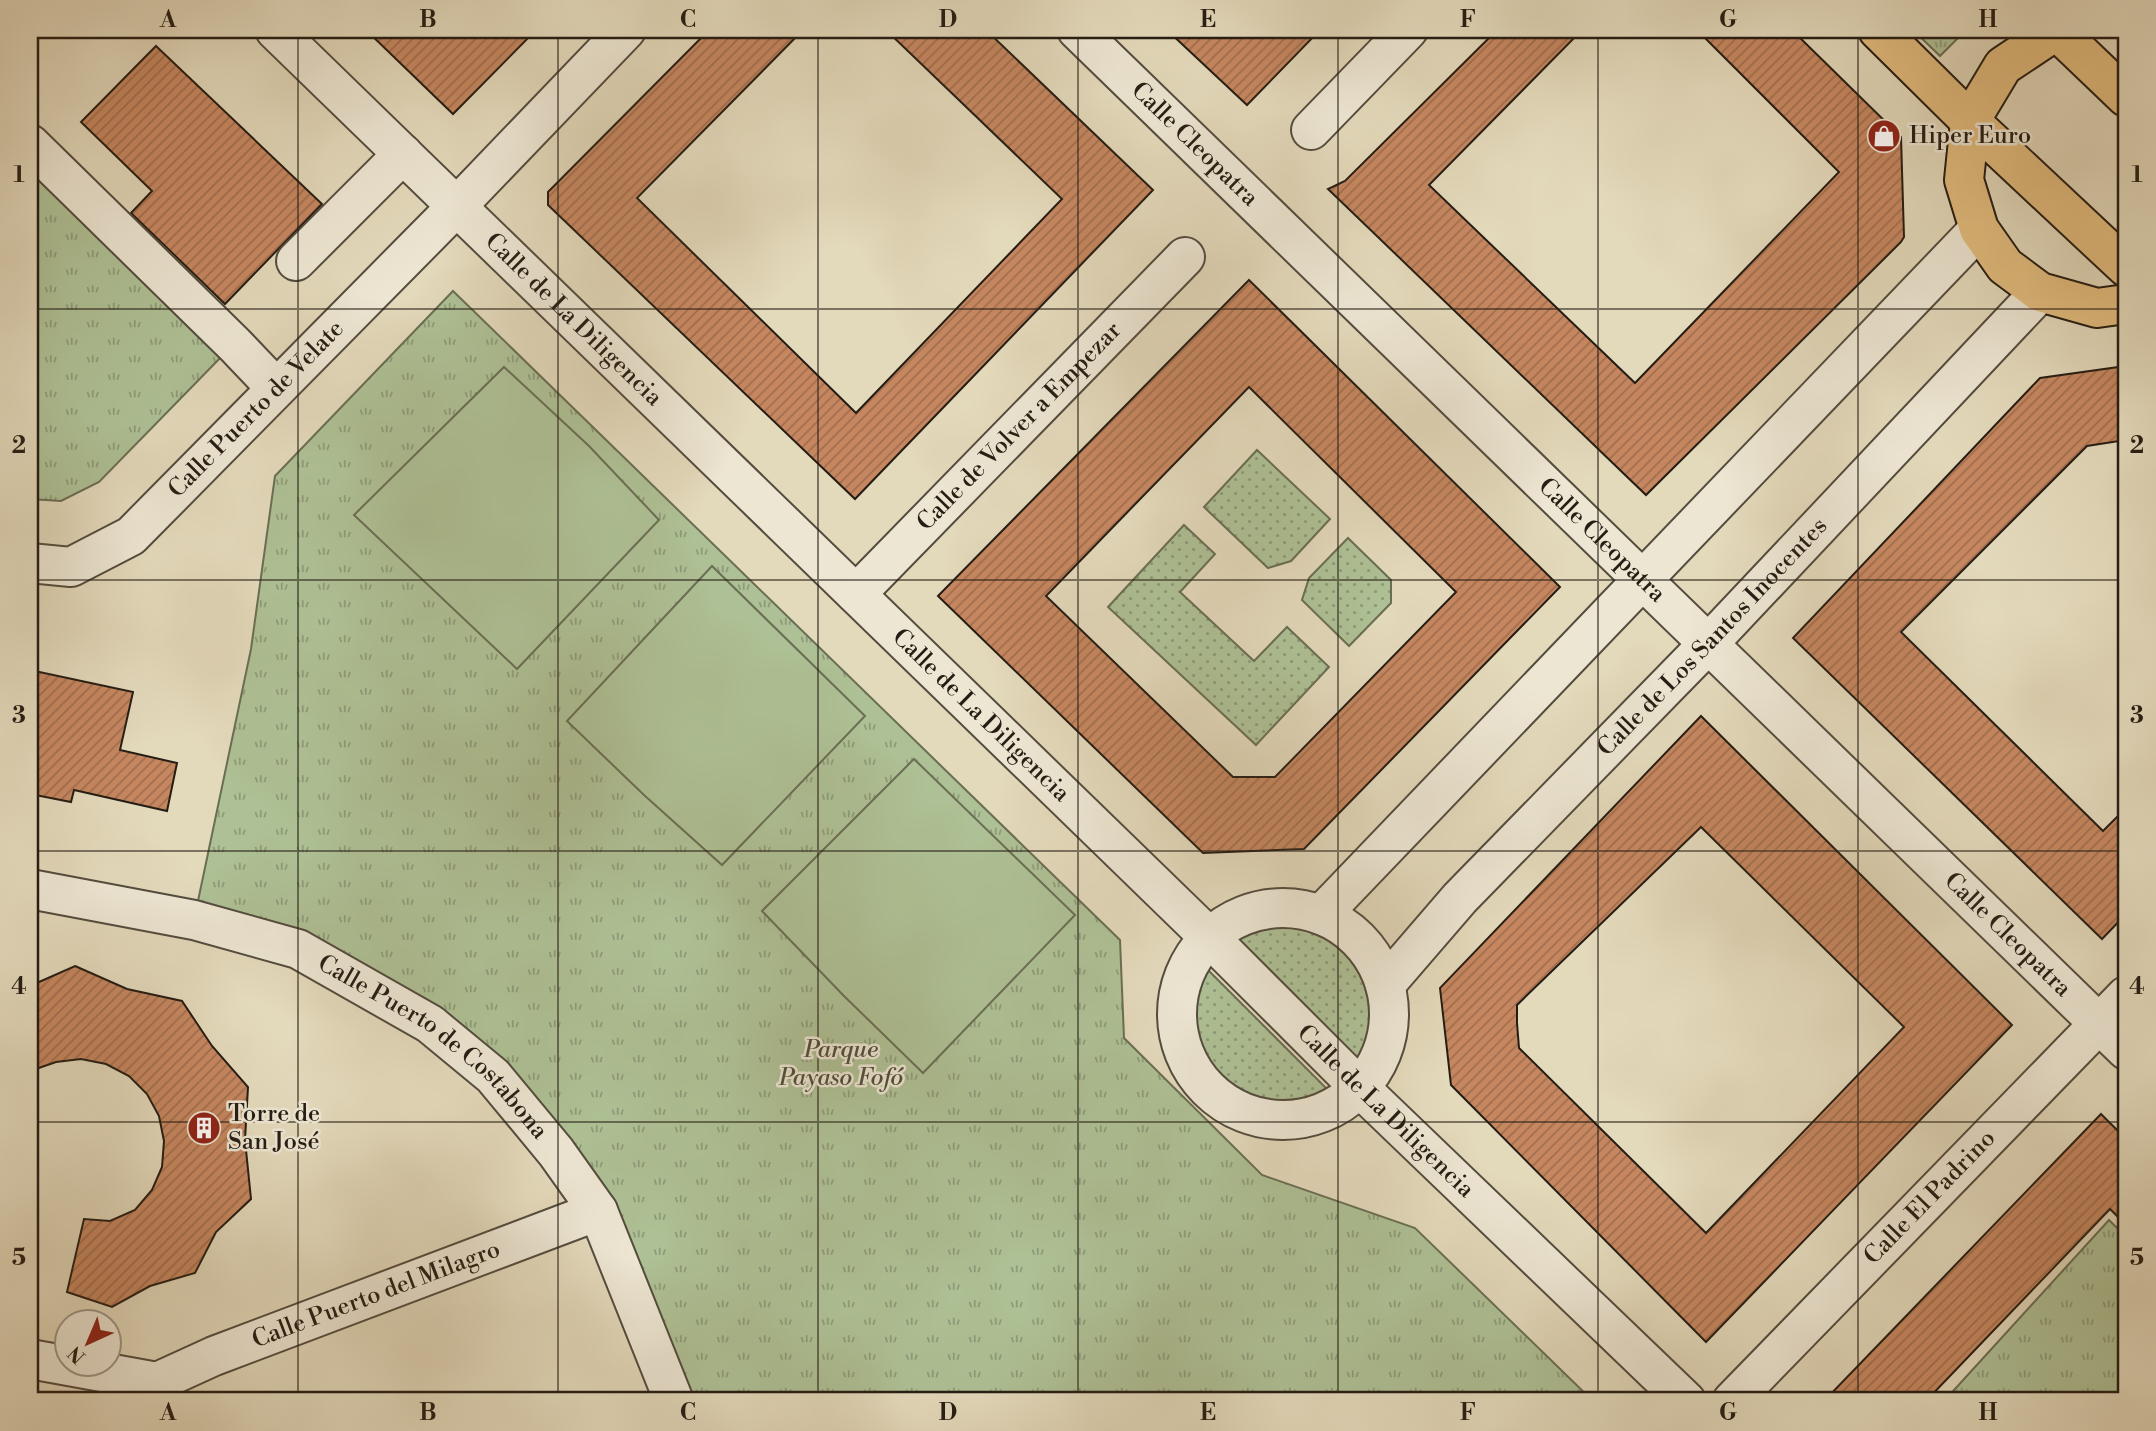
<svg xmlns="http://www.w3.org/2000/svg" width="2156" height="1431" viewBox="0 0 2156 1431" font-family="'Libre Bodoni',serif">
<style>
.grass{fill:url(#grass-dots);stroke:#6a6e54;stroke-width:2}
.park{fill:url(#park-tufts);stroke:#6a6e54;stroke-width:2}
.pitch{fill:#aec095;stroke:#6a6e54;stroke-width:2}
.building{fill:url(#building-hatch);stroke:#251d14;stroke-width:2;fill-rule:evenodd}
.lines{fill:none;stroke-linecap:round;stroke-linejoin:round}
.minor-casing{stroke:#544c3e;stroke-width:42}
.major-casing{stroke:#251d14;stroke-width:42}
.minor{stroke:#ede6d3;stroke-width:38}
.major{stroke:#e2bc7e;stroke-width:38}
.grid{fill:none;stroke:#251d14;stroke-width:2;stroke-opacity:0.55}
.labels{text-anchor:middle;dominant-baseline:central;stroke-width:5;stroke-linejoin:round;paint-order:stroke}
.poi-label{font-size:24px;fill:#251d14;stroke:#ede6d3;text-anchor:start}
.street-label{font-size:24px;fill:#251d14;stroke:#ede6d3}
.park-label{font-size:24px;font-style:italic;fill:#4e4e3b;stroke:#ede6d3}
.neatline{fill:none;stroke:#251d14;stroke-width:2.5}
.grid-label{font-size:23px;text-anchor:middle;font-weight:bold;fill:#251d14}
</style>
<defs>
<pattern id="grass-dots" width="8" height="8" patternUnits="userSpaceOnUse" patternTransform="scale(1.75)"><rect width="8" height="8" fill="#aec095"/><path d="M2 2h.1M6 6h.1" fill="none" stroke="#8d9b78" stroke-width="1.8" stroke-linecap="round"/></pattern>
<pattern id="park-tufts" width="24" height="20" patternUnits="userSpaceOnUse" patternTransform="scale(1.75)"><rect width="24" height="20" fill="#aec095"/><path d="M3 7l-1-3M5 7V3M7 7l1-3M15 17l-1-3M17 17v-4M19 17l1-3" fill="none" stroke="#8d9b78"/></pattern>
<pattern id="building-hatch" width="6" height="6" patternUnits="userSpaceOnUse" patternTransform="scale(1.75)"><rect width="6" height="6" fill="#c68760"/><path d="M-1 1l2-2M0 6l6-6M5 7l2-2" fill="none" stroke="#a16e4e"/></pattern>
</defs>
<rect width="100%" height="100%" fill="#e3d9bb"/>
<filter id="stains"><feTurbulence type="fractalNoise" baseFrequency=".00286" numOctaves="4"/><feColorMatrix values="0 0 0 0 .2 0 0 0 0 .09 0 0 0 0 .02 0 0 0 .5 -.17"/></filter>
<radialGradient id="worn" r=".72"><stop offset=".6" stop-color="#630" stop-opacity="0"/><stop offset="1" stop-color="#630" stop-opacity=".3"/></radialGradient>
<path class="grass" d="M1257,450L1330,519L1291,561L1268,568L1204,507Z
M1184,525L1215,554L1180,592L1254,661L1287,627L1329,667L1256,745L1108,607Z
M1348,538L1391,580V603L1349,646L1302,600L1309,578Z
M1285,920C1301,923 1318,926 1332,934C1340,939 1349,950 1354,958C1377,991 1378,1013 1368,1051L1357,1059L1235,941L1247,928Z
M1205,967L1329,1091C1322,1096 1314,1103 1306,1106C1240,1125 1177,1061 1191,996C1193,985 1199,976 1205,967Z"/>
<path class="park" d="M1913,30H1966L1940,56Z
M30,163L226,352L99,482L61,501L30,499Z
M453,291L1120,940L1124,1038L1262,1175L1415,1228L1593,1401H674L598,1211L430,1024L194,920L251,649L275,476Z
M2109,1220L2126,1237V1401H1944Z"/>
<path class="pitch" d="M504,367L589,446L659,520L517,669L354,515Z
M712,566L865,716L722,865L644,795L567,721Z
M914,759L1075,915L923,1073L844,996L762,911Z"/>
<path class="building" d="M366,30H536L453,114Z
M709,30H803L637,198L856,413L1062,199L886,30H986L1153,190L855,499L548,205V192Z
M1167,30H1320L1247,105Z
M1497,30H1582L1429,185L1635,383L1839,172L1697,30H1792L1901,137L1904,237L1901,242L1646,495L1328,189L1345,181Z
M156,46L322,204L225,304L131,213L152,191L81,122Z
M1249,280L1560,587L1304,849L1203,853L938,596ZM1249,387L1456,592L1275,777H1233L1046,596Z
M2126,366V440L2087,446L1901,632L2103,831L2126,808V914L2102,939L1793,638L2040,378Z
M30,670L133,692L120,750L177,763L167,811L74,790L71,802L30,794Z
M1701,716L2012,1025L1706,1342L1451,1085L1440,988ZM1701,827L1904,1027L1706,1233L1519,1048L1517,1023V1005Z
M75,966L127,989L182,1001L212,1046L248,1087L245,1140L251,1199L216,1232L195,1273L150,1286L112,1307L67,1292L84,1219L110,1221L135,1210L152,1190L162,1167L164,1141L159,1116L147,1094L129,1076L106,1064L81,1059L56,1062L30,1071V986Z
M2101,1114L2126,1139V1225L2110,1209L1926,1401H1824Z"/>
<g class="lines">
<defs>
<g id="minor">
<path id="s1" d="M275,30L1210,938L1360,1088L1686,1401"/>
<path id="s2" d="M1077,30L2126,1050"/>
<path d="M1311,130L1408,30"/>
<path d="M30,144L235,345L276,388"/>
<path d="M296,261L403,154"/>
<path id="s3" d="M30,563L71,567L131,536L457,206L626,30"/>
<path id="s4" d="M856,594L1185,257"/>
<path id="s5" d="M30,889L194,920L298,949L430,1024L493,1076L556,1152L598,1211L674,1401"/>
<circle cx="1283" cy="1014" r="106"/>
<path d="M1321,915L1979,229"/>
<path id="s6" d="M1385,985L1460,898L1708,644L2040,292"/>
<path d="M30,1359L157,1382L165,1401"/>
<path id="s7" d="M157,1382L214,1356L598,1211"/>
<path id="s8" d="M1732,1401L2126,996"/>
</g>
<path id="major" d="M1878,30L1970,121L2126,267
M2056,30L2126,97
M2062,30H2057L2003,66L1970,121L1964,180L1979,229L2005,266L2040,292L2097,308L2126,304"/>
</defs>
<use href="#minor" class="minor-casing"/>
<use href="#major" class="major-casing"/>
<use href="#minor" class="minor"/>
<use href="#major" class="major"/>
</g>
<path class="grid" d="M298,30V1401M558,30V1401M818,30V1401M1078,30V1401M1338,30V1401M1598,30V1401M1858,30V1401M30,309H2126M30,580H2126M30,851H2126M30,1122H2126"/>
<defs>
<symbol id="shop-disc" viewBox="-11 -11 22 22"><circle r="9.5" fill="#8f2418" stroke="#ede6d3"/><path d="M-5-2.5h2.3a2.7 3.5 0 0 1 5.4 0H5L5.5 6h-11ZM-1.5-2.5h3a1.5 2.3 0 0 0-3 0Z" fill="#fff"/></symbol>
<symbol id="building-disc" viewBox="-11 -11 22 22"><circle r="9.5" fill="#8f2418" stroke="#ede6d3"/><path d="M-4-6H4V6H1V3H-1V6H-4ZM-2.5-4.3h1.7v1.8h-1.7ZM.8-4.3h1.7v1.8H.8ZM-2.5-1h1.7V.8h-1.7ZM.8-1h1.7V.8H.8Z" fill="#fff"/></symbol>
</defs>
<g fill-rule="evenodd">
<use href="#shop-disc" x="1865" y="117" width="38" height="38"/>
<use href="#building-disc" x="185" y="1109" width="38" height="38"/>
</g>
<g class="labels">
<g class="poi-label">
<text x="1909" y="136">Hiper Euro</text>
<text x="228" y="1114">Torre de<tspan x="228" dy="28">San José</tspan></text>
</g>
<g class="street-label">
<text stroke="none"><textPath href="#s2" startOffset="164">Calle Cleopatra</textPath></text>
<text stroke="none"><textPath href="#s1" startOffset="416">Calle de La Diligencia</textPath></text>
<text stroke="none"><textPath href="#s3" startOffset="287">Calle Puerto de Velate</textPath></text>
<text stroke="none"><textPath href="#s4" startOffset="234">Calle de Volver a Empezar</textPath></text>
<text stroke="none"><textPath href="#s2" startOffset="732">Calle Cleopatra</textPath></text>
<text stroke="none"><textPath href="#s6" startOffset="478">Calle de Los Santos Inocentes</textPath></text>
<text stroke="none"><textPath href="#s1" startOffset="984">Calle de La Diligencia</textPath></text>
<text stroke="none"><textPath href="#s2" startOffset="1298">Calle Cleopatra</textPath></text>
<text stroke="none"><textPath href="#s5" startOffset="443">Calle Puerto de Costabona</textPath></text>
<text stroke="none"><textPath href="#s1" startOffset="1550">Calle de La Diligencia</textPath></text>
<text stroke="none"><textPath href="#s8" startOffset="284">Calle El Padrino</textPath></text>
<text stroke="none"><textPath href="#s7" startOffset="236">Calle Puerto del Milagro</textPath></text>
</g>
<g class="park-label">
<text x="841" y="1050">Parque<tspan x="841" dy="28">Payaso Fofó</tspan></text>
</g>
</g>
<rect width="2156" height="1431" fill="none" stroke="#e3d9bb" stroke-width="77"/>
<g transform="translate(88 1343) rotate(224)"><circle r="33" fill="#ede6d3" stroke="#9d9687" stroke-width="2"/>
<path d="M0-5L12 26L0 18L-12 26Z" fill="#8f2418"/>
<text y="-10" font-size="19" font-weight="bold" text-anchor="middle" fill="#251d14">N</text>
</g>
<rect x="38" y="38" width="2080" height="1354" class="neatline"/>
<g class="grid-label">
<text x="168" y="27">A</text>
<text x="428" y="27">B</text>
<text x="688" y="27">C</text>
<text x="948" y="27">D</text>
<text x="1208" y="27">E</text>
<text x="1468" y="27">F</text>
<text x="1728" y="27">G</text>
<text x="1988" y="27">H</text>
<text x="19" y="182">1</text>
<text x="2137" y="182">1</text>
<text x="19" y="453">2</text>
<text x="2137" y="453">2</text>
<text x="19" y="723">3</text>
<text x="2137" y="723">3</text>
<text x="19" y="994">4</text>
<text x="2137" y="994">4</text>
<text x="19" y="1265">5</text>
<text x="2137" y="1265">5</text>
<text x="168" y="1420">A</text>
<text x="428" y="1420">B</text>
<text x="688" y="1420">C</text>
<text x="948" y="1420">D</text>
<text x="1208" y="1420">E</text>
<text x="1468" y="1420">F</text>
<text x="1728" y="1420">G</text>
<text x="1988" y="1420">H</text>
</g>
<rect width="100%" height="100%" filter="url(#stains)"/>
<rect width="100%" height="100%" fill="url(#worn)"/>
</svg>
